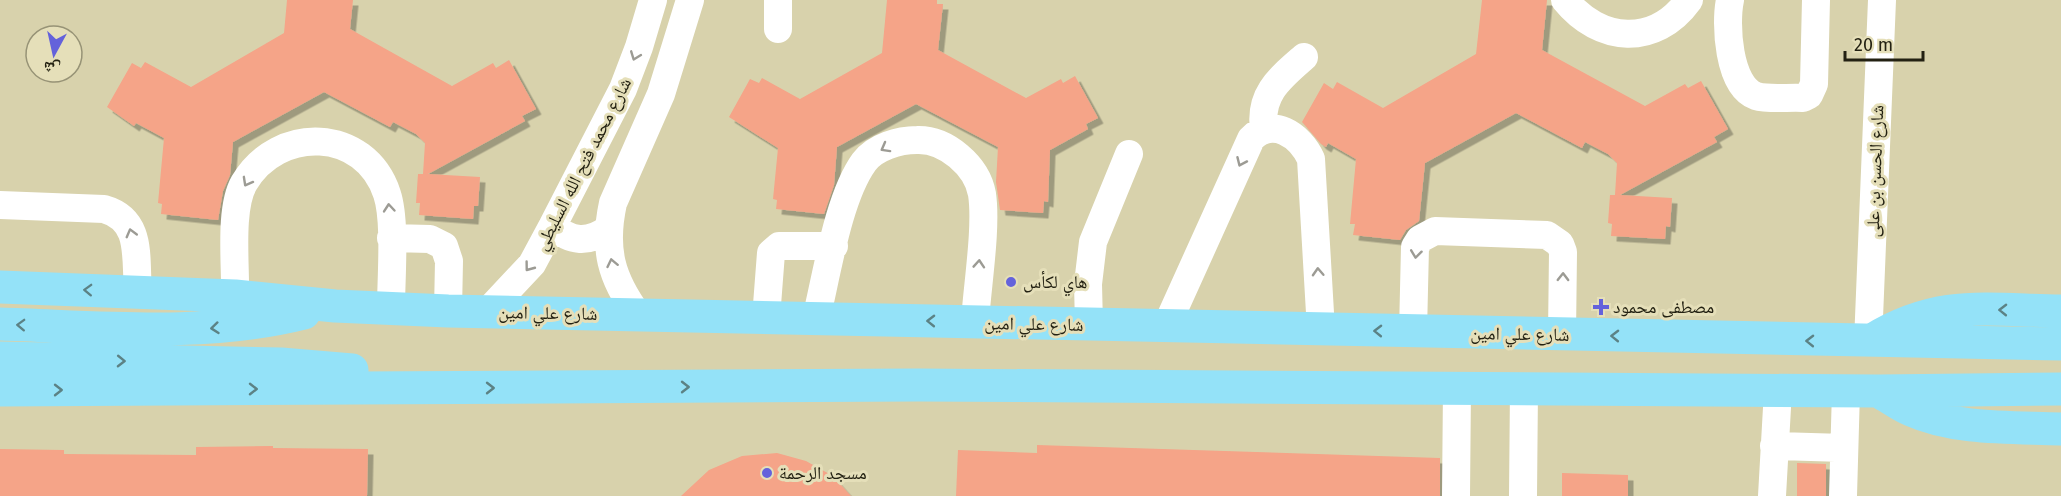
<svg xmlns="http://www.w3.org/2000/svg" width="2061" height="496" viewBox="0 0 2061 496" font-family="'Fira Sans','Noto Naskh Arabic',sans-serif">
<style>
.building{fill:#f5a488;filter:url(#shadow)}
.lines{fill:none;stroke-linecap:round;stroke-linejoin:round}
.minor{stroke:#fff;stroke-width:28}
.major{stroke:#94e2f8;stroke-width:33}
.oneway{stroke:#9c9b94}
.oneway2{stroke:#5c8285}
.poi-dot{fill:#6462db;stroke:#e5dfb9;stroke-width:2}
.labels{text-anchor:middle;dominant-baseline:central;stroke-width:6;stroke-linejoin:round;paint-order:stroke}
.street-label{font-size:18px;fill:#232112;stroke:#e5dfb9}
.poi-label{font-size:18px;fill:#232112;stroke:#e5dfb9;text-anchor:start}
</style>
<defs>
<filter id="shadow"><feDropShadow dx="5.5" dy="5.5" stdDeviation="0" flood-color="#0004"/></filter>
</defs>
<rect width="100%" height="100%" fill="#d8d2ac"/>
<path class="building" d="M287,0H353L350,29L452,86L493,63L496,68L509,60L536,109L522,116L525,121L428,174L480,177L478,206H474L473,219L419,215L420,203H416L418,174H423L425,143L416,134L393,122L390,127L324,92L233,142L230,175L223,191L218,220L161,214L162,204L158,203L164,138L136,123L134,126L107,107L132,63L141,68L145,62L191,87L284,33Z
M887,0H937V4H943L938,50L1026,98L1061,79L1063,83L1075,76L1098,118L1086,124L1088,129L1050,150L1048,202L1044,201L1043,213L1000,210L996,182L998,147L916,104L837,147L834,185L824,214L776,209L777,200L773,199L778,148L729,117L750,79L759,83L762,78L800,99L882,53Z
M1482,0H1547L1542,50L1645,106L1685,84L1688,88L1701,81L1728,129L1714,137L1717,142L1620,195L1672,198L1670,227L1666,226L1665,239L1611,236L1612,224L1608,223L1610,195H1615L1617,163L1608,154L1585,142L1582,148L1516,113L1425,163L1419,221L1406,230L1400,240L1353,235L1355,224H1350L1356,159L1328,143L1326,147L1321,144L1302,122L1324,83L1333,89L1337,82L1383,108L1476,54Z
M1037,445L1440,458V496H956L958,450L1037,453Z
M273,446V448L368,449L367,496H0V449L64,450V454L196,455V447Z
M777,453L806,461L833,476L851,496H681L709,470L742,456Z
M1797,463L1826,464V496H1797Z
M1562,473L1628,475V496H1562Z"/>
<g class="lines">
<path class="minor" d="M1565,0C1600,43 1655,47 1689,0
M1730,0C1725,23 1728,86 1756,96C1769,100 1789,97 1803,98L1809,95L1814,84L1816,0
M778,29V0
M1264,129C1259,94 1280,78 1304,57
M0,205L104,209C143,220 135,258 138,291
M553,225C570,243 589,243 608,229
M391,238L430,239L444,246L449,261L448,311
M235,296C236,266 229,209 244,183C278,125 365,127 387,194C396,221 391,278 391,308
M487,312L532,264L553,225L623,89L639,47L653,0
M638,315C611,278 603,249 613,203L661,94L690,0
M766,318L771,253L779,246H834
M816,319C827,274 838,198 864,162C875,147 899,140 917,140C946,139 977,166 982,194C987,228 977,287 975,322
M1089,325L1088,284L1093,242L1129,154
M1166,327L1251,139C1272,116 1300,135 1311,159L1321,330
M1413,332L1415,247L1420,239L1435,231L1547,235L1560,244L1563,252L1562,335
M1868,342L1882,0
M1774,446L1844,448
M1456,496L1457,387
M1523,496L1524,388
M1772,496L1778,390
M1843,496L1846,391"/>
<path class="major" d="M0,287L235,296L335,306L448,311L2061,344
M0,324C102,327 204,338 304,313
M1872,340C1939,299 1987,310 2061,311
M0,358L281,364L352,370
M0,390L918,385L1878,391L2061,389
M1883,394C1892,399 1901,406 1911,410C1955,430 2013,427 2061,429"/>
</g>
<defs><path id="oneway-chevron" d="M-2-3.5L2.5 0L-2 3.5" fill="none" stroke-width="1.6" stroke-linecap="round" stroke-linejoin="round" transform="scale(1.5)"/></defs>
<g class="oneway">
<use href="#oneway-chevron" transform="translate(635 56) rotate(111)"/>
<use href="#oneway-chevron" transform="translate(885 148) rotate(151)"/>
<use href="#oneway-chevron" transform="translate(1241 162) rotate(114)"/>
<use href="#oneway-chevron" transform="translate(247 182) rotate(119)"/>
<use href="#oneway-chevron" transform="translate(389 208) rotate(-95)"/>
<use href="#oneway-chevron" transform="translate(131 233) rotate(-105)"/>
<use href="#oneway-chevron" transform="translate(1416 254) rotate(97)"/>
<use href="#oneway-chevron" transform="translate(612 263) rotate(-102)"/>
<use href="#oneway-chevron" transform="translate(979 264) rotate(-86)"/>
<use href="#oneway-chevron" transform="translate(529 267) rotate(127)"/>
<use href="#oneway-chevron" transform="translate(1318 272) rotate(-93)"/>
<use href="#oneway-chevron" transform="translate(1563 277) rotate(-89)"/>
</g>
<g class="oneway2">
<use href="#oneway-chevron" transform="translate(88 290) rotate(-178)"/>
<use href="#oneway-chevron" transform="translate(2003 310) rotate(-179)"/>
<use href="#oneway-chevron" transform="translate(931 321) rotate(-179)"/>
<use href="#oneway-chevron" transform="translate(21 325) rotate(-178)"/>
<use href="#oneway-chevron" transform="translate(215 328) rotate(174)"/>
<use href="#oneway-chevron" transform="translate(1378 331) rotate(-179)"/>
<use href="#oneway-chevron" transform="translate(1615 336) rotate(-179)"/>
<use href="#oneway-chevron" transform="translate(1810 341) rotate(-179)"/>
<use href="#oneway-chevron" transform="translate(121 361) rotate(1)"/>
<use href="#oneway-chevron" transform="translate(685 387)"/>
<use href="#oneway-chevron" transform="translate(490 388)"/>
<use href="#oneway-chevron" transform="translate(253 389)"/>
<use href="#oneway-chevron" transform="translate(58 390)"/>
</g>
<g class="poi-dot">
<circle cx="1011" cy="282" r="6"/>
<path d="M1598 298h6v6h6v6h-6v6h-6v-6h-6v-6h6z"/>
<circle cx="767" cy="473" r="6"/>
</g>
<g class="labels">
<g class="street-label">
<text transform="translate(583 164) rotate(-63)">شارع محمد فتح الله السليطي</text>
<text transform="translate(1875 171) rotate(-88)">شارع الحسن بن على</text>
<text transform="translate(548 313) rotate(1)">شارع علي امين</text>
<text transform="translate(1034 324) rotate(1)">شارع علي امين</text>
<text transform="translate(1520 334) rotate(1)">شارع علي امين</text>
</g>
<g class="poi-label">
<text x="1023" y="282">هاي لكأس</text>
<text x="1613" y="307">مصطفى محمود</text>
<text x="779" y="473">مسجد الرحمة</text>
</g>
</g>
<g transform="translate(54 54) rotate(188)"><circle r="28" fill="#e5dfb9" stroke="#979376" stroke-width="1.5"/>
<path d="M0-4.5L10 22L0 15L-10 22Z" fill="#6462db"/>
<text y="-9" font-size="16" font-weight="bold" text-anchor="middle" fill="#232112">ش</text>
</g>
<path d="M1845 51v9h78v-9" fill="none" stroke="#232112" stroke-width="3"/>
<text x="1854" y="51" font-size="18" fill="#232112" stroke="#e5dfb9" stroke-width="4.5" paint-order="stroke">20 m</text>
</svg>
